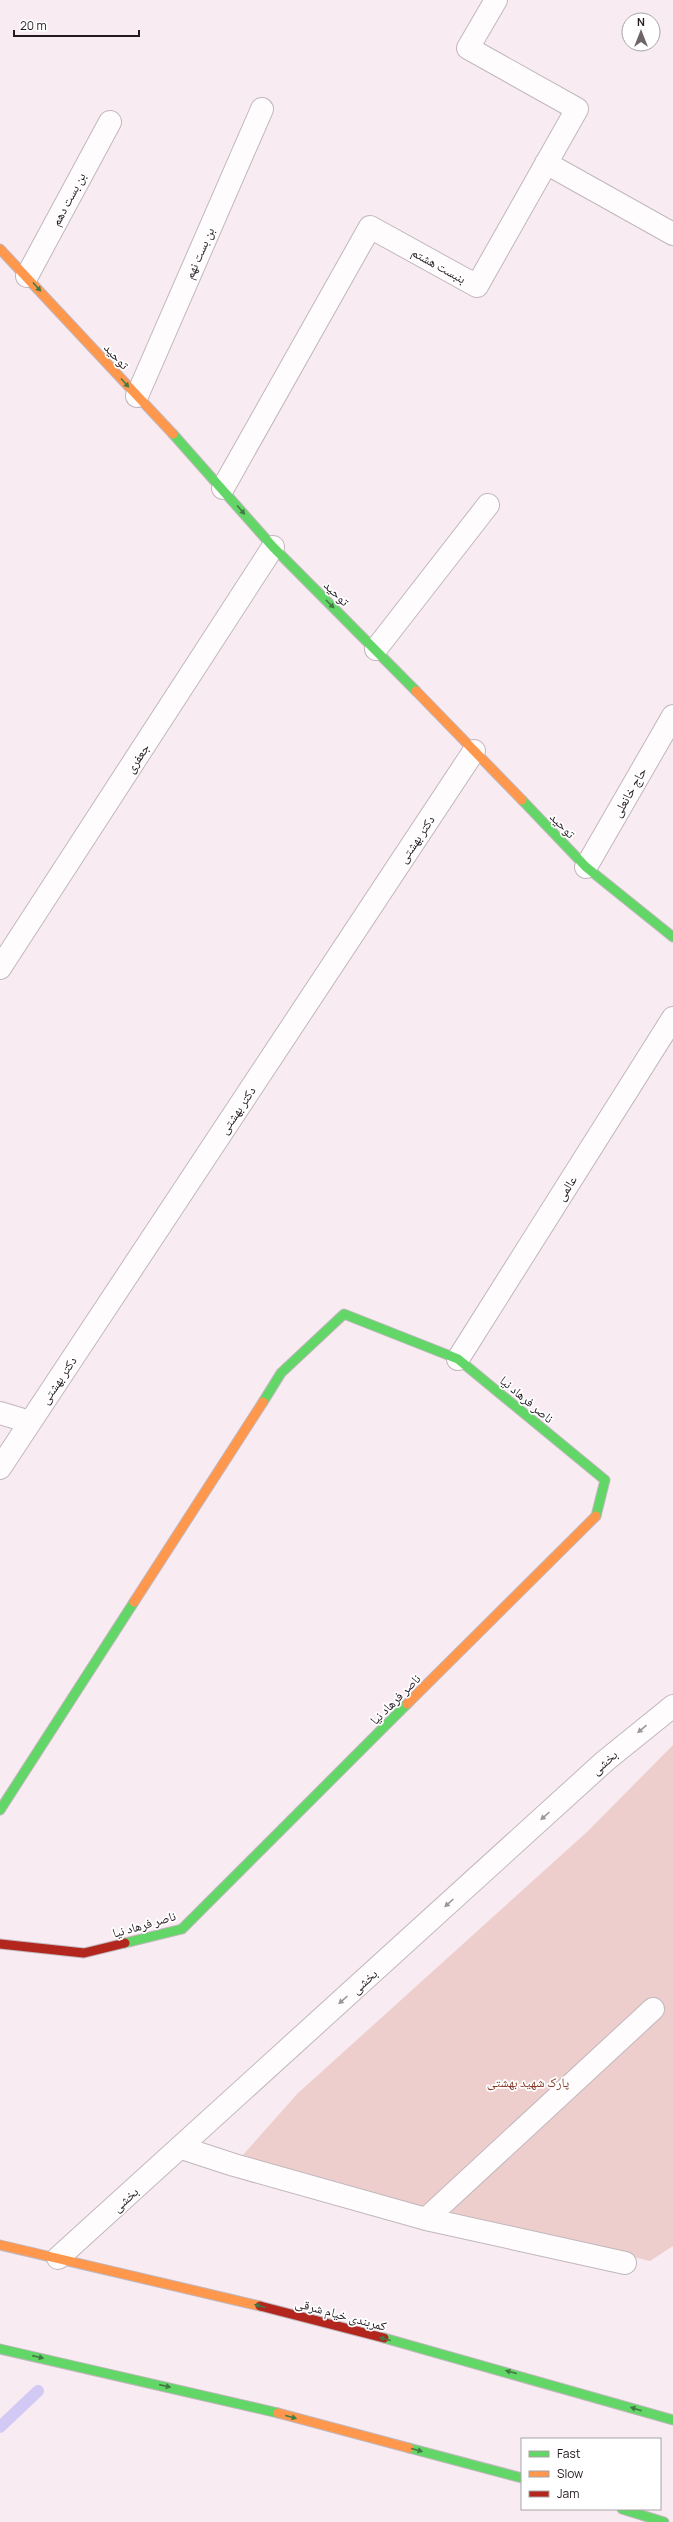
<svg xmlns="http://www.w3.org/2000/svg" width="673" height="2522" viewBox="0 0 673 2522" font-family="Manrope,'Noto Naskh Arabic',sans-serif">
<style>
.green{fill:#eececc}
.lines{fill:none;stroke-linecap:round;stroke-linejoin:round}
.stream{stroke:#d2caf5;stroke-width:12}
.lane-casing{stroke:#c1b7bd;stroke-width:24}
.street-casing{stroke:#c1b7bd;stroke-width:24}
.fast-casing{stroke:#c1b7bd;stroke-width:11}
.slow-casing{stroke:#c1b7bd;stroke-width:11}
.jam-casing{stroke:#c1b7bd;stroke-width:11}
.lane{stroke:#fefcfd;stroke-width:22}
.street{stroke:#fefcfd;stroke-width:22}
.fast{stroke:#63d668;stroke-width:9}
.slow{stroke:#ff974d;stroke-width:9}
.jam{stroke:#b3261e;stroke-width:9}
.oneway{fill:#447844}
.oneway2{fill:#9c979a}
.labels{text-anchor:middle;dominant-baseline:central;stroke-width:3.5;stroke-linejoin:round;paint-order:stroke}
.street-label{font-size:13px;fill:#241b20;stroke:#fff}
.park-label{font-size:13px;fill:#863826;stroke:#fff}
</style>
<rect width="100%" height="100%" fill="#f8ebf2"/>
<path class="green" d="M673,1745V2246L650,2261L441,2210L234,2165L297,2094L588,1831Z"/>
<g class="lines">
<path class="stream" d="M0,2427L38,2391"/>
<defs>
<path id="lane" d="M182,2148L234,2165L426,2219L625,2263
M426,2219L653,2009"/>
<path id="street" d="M546,163L673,234
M27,276L110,122
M137,396L262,109
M223,488L370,227L477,286L577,109L468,48L496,0
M376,649L488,505
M586,867L673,716
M0,968L273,547
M458,1359L673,1018
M0,1413L30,1422
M0,1468L474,751
M58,2258L605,1761L673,1706"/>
<path id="fast" d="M173,434L273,547L416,691
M522,800L586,867L673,937
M263,1402L281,1373L344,1314L458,1359L605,1480L596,1516
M0,1810L134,1602
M125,1943L182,1929L407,1704
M384,2338L673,2420
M0,2349L278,2413
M409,2448L522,2478
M622,2509L664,2522"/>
<path id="slow" d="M0,249L173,434
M416,691L522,800
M134,1602L263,1402
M407,1704L596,1516
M0,2245L260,2306
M278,2413L409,2448"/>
<path id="jam" d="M0,1944L84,1953L125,1943
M260,2306L384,2338"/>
</defs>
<use href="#lane" class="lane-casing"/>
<use href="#street" class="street-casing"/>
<use href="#fast" class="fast-casing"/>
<use href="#slow" class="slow-casing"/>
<use href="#jam" class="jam-casing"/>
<use href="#lane" class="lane"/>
<use href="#street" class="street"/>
<use href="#fast" class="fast"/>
<use href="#slow" class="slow"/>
<use href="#jam" class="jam"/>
</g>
<defs><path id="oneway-solid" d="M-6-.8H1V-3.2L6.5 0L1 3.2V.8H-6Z"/></defs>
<g class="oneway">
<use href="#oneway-solid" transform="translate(37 287) rotate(48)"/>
<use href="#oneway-solid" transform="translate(125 383) rotate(48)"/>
<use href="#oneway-solid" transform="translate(241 510) rotate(49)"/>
<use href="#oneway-solid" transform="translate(330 604) rotate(45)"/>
<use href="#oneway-solid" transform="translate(260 2306) rotate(-165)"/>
<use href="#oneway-solid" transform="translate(385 2339) rotate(-165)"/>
<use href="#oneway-solid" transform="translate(38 2357) rotate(13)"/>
<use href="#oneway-solid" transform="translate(511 2372) rotate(-165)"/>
<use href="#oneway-solid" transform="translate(165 2386) rotate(13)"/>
<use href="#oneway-solid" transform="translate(636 2409) rotate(-163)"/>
<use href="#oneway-solid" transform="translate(291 2417) rotate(15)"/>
<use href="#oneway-solid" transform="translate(417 2450) rotate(15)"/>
</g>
<g class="oneway2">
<use href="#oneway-solid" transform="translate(642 1729) rotate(140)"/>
<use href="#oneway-solid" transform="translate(545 1816) rotate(138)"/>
<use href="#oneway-solid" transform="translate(449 1903) rotate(138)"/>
<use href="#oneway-solid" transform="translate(343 2000) rotate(138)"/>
</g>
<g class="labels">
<g class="street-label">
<text transform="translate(68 199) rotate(-62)">بن بست دهم</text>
<text transform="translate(199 253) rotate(-66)">بن بست نهم</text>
<text transform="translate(439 265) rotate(29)">بنبست هشتم</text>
<text transform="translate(117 356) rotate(48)">توحید</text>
<text transform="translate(337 593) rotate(45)">توحید</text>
<text transform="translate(137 758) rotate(-57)">جعفری</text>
<text transform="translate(629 792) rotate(-60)">حاج خانعلی</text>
<text transform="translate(563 825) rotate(46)">توحید</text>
<text transform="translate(416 839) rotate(-56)">دکتر بهشتی</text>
<text transform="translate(237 1110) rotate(-56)">دکتر بهشتی</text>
<text transform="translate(566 1188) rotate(-58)">عالمی</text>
<text transform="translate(58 1380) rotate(-56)">دکتر بهشتی</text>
<text transform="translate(527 1399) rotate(40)">ناصر فرهاد نیا</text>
<text transform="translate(395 1699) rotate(-45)">ناصر فرهاد نیا</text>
<text transform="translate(604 1762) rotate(-41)">بخشی</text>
<text transform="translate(144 1924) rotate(-16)">ناصر فرهاد نیا</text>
<text transform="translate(364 1981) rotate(-42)">بخشی</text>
<text transform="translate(125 2199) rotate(-42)">بخشی</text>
<text transform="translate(341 2314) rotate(15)">کمربندی خیام شرقی</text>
</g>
<g class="park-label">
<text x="528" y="2082">پارک شهید بهشتی</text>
</g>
</g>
<rect x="521" y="2438" width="140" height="72" fill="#ffffff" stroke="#a7a4a6"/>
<rect x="529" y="2451" width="20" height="6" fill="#63d668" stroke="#a7a4a6"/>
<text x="557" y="2458" font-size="12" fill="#241b20">Fast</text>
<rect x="529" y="2471" width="20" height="6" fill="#ff974d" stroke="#a7a4a6"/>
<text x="557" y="2478" font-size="12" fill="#241b20">Slow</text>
<rect x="529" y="2491" width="20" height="6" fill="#b3261e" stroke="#a7a4a6"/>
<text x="557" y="2498" font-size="12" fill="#241b20">Jam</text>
<g transform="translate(641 32)"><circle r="19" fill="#ffffff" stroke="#a7a4a6"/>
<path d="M0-3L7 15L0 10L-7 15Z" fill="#6e646a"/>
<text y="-6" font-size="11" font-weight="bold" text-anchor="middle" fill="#241b20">N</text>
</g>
<path d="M14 30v6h125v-6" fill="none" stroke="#241b20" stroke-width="2"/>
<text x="20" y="30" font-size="12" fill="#241b20" stroke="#ffffff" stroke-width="3" paint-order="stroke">20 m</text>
</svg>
